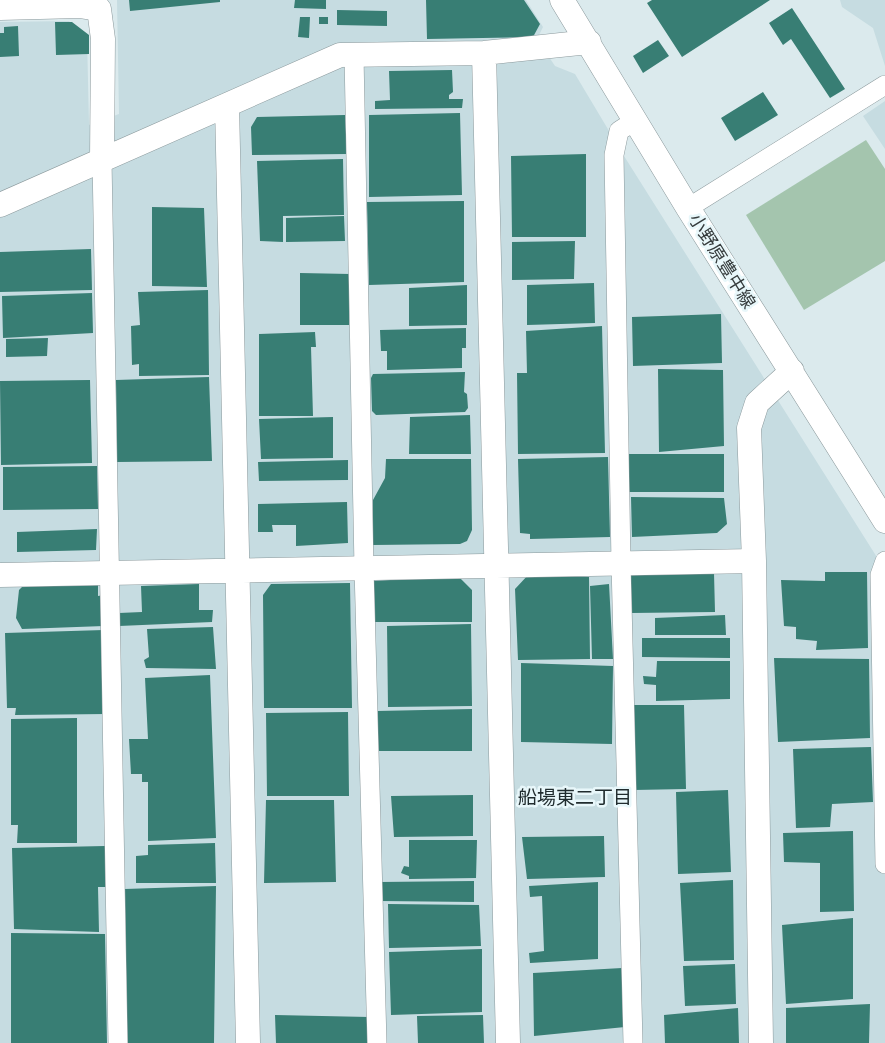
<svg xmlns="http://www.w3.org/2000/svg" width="885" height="1043" viewBox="0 0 885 1043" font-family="'Fira Sans','Noto Sans JP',sans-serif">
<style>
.built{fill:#c6dce1}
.green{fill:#a4c5ae}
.building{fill:#387e74}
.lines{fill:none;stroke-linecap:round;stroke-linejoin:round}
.minor-casing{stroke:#8b999c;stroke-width:20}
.tertiary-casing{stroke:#8b999c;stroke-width:25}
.minor{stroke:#fff;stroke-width:19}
.tertiary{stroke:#fff;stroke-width:24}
.labels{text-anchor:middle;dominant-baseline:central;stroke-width:5;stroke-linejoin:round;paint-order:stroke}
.street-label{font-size:18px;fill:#363c3d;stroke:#e8f7fa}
.neighbourhood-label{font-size:19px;fill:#202c2e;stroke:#e8f7fa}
</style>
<rect width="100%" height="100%" fill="#dbeaed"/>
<path class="built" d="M117,0H526L543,27L537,39L555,66L575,74L624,156L885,570V1043H0V22L69,21L87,37L89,125L119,114Z
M840,0H885V66L873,28L842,7Z
M885,101V149L863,116Z"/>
<path class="green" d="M866,140L885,169V261L804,310L746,215Z"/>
<path class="building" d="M129,0H220V2L130,11Z
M295,0H326V9L294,8Z
M426,0H524L540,24L533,37L427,39Z
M652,0H770L682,57L647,3Z
M792,8L845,89L830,98L791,39L783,45L769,23Z
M337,10L387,11V26L337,25Z
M300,17H310L309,38L298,37Z
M319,17H328V24H319Z
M55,22H72L89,35V54L56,55Z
M18,26L19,56L0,57V33H4V27Z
M658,40L669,56L643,73L633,56Z
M452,70L453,92L449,95V99H463L462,108L375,109V101L390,100L389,71Z
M763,92L778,115L735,141L721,118Z
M460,113L462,195L369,197V115Z
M345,115L347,154L252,155L251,127L257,117Z
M586,154V237H512L511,156Z
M343,159L344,215L283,216V242L260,241L257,161Z
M464,201V282L369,285L367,202Z
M152,207L204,208L207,287L152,286Z
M344,216L345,241L286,242V218Z
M575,241L574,279L512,280V242Z
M91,249L92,290L0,292V252Z
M300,273L350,274L349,325H300Z
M594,283L595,323L527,325V285Z
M467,285V325L409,326V288Z
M208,290L209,375L139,376V364L132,365L131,326L140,325L138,292Z
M92,293L93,333L3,338L2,296Z
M721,314L722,363L633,366L632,317Z
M602,326L605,453L518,454L517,373H527L526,331Z
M466,328V348H462V368L387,370V351H381L380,330Z
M315,332L316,347H311L313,416H259V334Z
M48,338L47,356L6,357V339Z
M658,369L723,370L724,446L659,452Z
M465,372L464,392L467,394L468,408L465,412L376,415L372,411L371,378L373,374Z
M209,377L212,461L117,462L116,380Z
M90,380L92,463L1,465L0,381Z
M470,415L471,454H409L410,417Z
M333,417V458L261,459L259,419Z
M628,454H724V492H629Z
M608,457L610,537L530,539V534L520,533L518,459Z
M386,459H471L472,530L467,541L460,544L373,545V500L385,478Z
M348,460V480L259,481L258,462Z
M97,466L98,509L3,510V467Z
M631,497L724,498L727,524L717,533L632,537Z
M347,502L348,543L296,546V525H272L273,532H258V504Z
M97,529L96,550L17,552V532Z
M825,572H867L868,648L816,650L817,641L796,639V627L784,626L781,580L825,581Z
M714,573L715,612L631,613L630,575Z
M529,574L589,577L590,659L518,660L515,589Z
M458,576L472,590V622H372L373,581Z
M350,583L352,708H264L263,595L271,584Z
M98,584V596L104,595V626L22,629L16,618L19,590L23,586Z
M199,584V610H213L212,622L119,626V613L142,612L141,586Z
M609,584L613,659H592L590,586Z
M725,615L726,635H655V618Z
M471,624L472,706L388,707L387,626Z
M213,627L216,669L146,668L144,660L149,657L147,629Z
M104,630L106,714L15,715L16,708H7L5,633Z
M642,638H730V658L642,657Z
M774,658L869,659L870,738L778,742Z
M657,661H730V699L656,701V685L644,684L643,676L656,677Z
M521,663L613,666L612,744L521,742Z
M210,675L216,838L148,841V782H142V774H131L129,739H148L145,678Z
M633,705H684L686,789L634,790Z
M472,709V751H377V711Z
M348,712L349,796H267L266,713Z
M77,718V843H17L18,825H11V719Z
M871,747L873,802L832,804L830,827L796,828L793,749Z
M728,790L731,872L678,874L676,792Z
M473,795V836L394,837L391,796Z
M266,800H334L336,882L264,883Z
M853,831L854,911L820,912V863L784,862L783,833Z
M604,836L605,877L527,879L522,837Z
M409,840H477L476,878L409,879V876L401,873L404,866L409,867Z
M215,843L216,883H136V856L148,855V845Z
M105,846L106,887H98L99,932L14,929L12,848Z
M733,880L734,960L684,961L680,883Z
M474,881V902L380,901V882Z
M598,882V959L530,963L529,953L544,951L542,896L530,897L529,886Z
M216,886L214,1043H127L125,889Z
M388,904L479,905L481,946L389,948Z
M853,918V999L786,1004L782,925Z
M11,933L105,934L107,1043H11Z
M482,949V1012L391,1015L389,952Z
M735,964L736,1004L685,1006L683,966Z
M622,968L625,1027L534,1036L533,973Z
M870,1004L869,1043H786V1008Z
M738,1008L739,1043H665L664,1015Z
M275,1015L369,1017V1043H276Z
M483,1015L484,1043H418L417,1016Z"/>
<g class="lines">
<defs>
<path id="minor" d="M354,55L364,568L377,1043
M102,160L118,1043
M688,208L885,85
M885,561L880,575L885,864
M633,1043L621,563L614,155L619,131L636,120"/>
<path id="tertiary" d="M562,0L688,208L885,521
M0,8L79,6L99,9L103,39L102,160
M484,53L508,1043
M227,105L248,1043
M0,205L340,55L484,53L589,42
M0,575L754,561
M761,1043L754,561L749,428L757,403L792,371"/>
</defs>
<use href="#minor" class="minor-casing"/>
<use href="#tertiary" class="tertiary-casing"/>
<use href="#minor" class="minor"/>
<use href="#tertiary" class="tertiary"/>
</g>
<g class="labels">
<g class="street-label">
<text transform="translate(722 261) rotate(58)">小野原豊中線</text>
</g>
<g class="neighbourhood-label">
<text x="575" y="797">船場東二丁目</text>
</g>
</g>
</svg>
